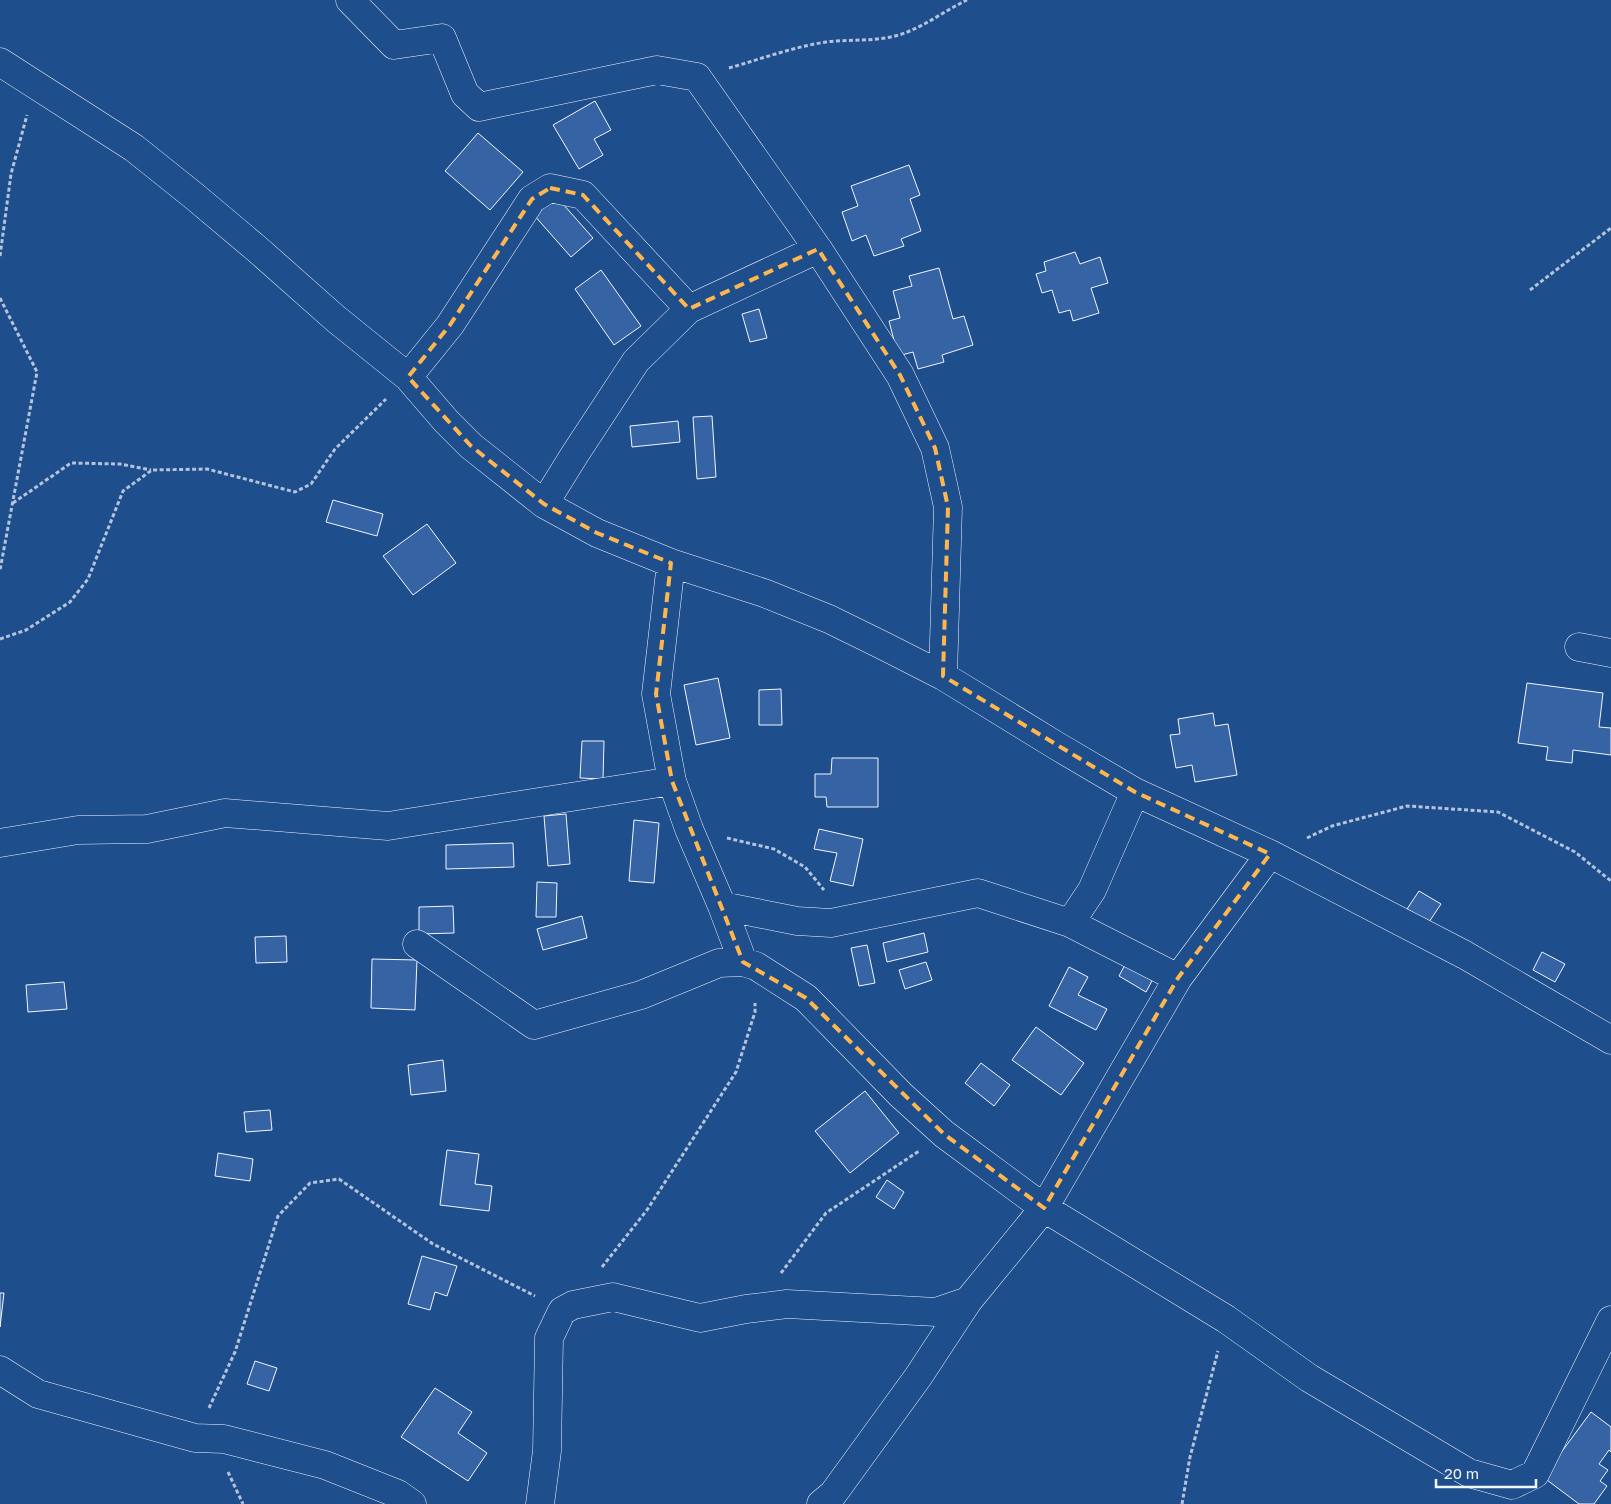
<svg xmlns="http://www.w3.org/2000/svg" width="1611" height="1504" viewBox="0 0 1611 1504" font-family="'Golos Text',sans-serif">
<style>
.building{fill:#3563a3;stroke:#f2f6ff}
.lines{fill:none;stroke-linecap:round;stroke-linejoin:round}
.minor-casing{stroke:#f2f6ff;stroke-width:29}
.path{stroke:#b3c4dc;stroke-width:3;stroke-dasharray:4 2.5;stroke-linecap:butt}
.minor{stroke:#1f4e8c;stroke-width:28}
.marked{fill:none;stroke:#ffb74d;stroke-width:4;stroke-dasharray:10 6;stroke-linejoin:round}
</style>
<rect width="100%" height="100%" fill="#1f4e8c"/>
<path class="building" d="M595,101L611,130L594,139L603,155L579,169L553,125Z
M478,133L523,172L490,210L445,171Z
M909,165L920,195L910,199L921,231L901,239L904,246L874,256L866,235L852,241L842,212L858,206L851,186Z
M555,195L593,238L571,257L533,214Z
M1075,252L1080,264L1100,257L1108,283L1091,288L1099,313L1073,321L1070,310L1059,313L1052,290L1042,293L1036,274L1046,271L1044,262Z
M939,268L953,319L964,316L973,345L942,355L944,362L918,369L913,352L898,356L889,321L900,318L893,291L912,286L909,276Z
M601,270L641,326L614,345L575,289Z
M759,309L767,338L750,342L742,314Z
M712,416L716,477L697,479L693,417Z
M678,421L680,442L632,447L630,426Z
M333,500L383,514L377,536L326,522Z
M427,524L456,563L413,595L383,556Z
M718,678L730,738L696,745L684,685Z
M1527,683L1603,693L1599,727L1611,728V755L1573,750L1572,763L1546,760L1548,747L1518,743Z
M781,689L782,725H759V690Z
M1213,713L1215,726L1228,724L1237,775L1195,782L1192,765L1176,768L1170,735L1180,734L1178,719Z
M582,741H604L603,779L580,778Z
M832,758H878V807H827L826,797H815V774H831Z
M566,814L570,864L548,866L544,816Z
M634,820L659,823L654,883L629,881Z
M819,829L863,839L853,886L830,881L837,853L814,849Z
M513,843L514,867L446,869V845Z
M537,882L557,883L556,917H536Z
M1419,891L1441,904L1429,922L1407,909Z
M453,906L454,933L419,934V907Z
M582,916L587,938L543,950L537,929Z
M924,933L928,952L887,962L883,943Z
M286,936L287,962L256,963L255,937Z
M867,945L875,983L859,986L851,948Z
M1542,952L1565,964L1555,982L1533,970Z
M372,959L417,960L415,1010L371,1008Z
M926,962L932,980L905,989L899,970Z
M1126,963L1153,979L1146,992L1119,976Z
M1069,967L1088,977L1078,995L1107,1009L1096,1030L1049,1006Z
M64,982L67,1009L28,1012L26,985Z
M1036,1027L1084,1063L1061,1095L1012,1060Z
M443,1060L446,1091L411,1095L408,1065Z
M981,1063L1010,1085L994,1106L965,1083Z
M865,1091L899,1133L850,1173L815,1131Z
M270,1110L272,1130L246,1132L244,1112Z
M447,1150L479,1154L475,1184L492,1186L489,1211L440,1205Z
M218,1153L253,1159L250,1181L215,1176Z
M887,1180L904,1192L894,1209L876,1197Z
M422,1256L457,1266L447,1296L435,1292L430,1310L408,1304Z
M0,1293H4L0,1327Z
M255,1361L277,1368L269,1391L247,1384Z
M435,1388L472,1412L458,1433L487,1453L468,1481L401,1437Z
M1591,1412L1611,1427V1452L1609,1450L1599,1464L1608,1470L1600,1481L1607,1486L1594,1504H1579L1543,1477Z"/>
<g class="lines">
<defs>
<path id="minor" d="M350,0L394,45L442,38L465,94L479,107L657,70L697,77L818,249L900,375L935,448L948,507L943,676
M0,62L134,148L194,196L257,249L336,319L408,377L446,421L471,446L544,504L597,533L671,563L764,593L829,619L884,646L943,676L1057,746L1135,792L1270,854L1465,955L1611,1040
M408,377L450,325L532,199L550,188L583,195L689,309
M544,504L575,454L636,361L689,309L818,249
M671,563L656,694L672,781L689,829L722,906L743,962
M1579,647L1611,653
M0,843L78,830L147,829L225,813L388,826L672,781
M722,906L797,921L831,923L978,893L1070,923L1178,978
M1070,923L1092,890L1135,792
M417,944L534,1025L641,995L719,963L743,962L756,966L806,998L901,1095L944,1134L1044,1208L1226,1319L1309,1378L1469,1473L1512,1485L1535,1474L1611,1320
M0,1370L38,1394L195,1438L224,1439L325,1465L398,1494L412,1504
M540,1504L547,1451L549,1338L562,1311L573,1305L613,1297L700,1318L746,1309L787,1304L936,1312L968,1301L1044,1208L1178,978L1270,854
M821,1504L833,1494L918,1377L968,1301"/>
</defs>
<use href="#minor" class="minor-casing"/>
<path class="path" d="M729,68C761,59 793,47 826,42C850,39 875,42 899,35C924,27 944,11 967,0
M0,256L11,174L27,115
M1530,290L1611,228
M0,298L37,372L0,570
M13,503L71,463L120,464L151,470
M0,639L26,630L70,602L88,579L123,491L152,470L207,469L295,492L311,484L335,449L386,399
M727,838L774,849L805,867L824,890
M1307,838L1332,826L1407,806L1498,812L1575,852L1611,881
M602,1267L647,1210L736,1072L755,1012V1003
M781,1273L826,1213L919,1151
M209,1408L235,1352L278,1216L310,1183L339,1179L433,1244L535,1296
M228,1472L243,1504
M1182,1504L1190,1457L1218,1351"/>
<use href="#minor" class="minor"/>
</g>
<path class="marked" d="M550,188L583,195L689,309L818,249L900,375L935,448L948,507L943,676L1135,792L1270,854L1178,978L1044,1208L944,1134L806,998L743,962L672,781L656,694L671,563L597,533L544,504L471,446L408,377L450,325L532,199Z"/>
<path d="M1436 1479v8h100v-8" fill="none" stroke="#f2f6ff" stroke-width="2.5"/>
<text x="1444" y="1479" font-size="15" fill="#f2f6ff" stroke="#1f4e8c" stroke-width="4" paint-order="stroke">20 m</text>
</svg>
